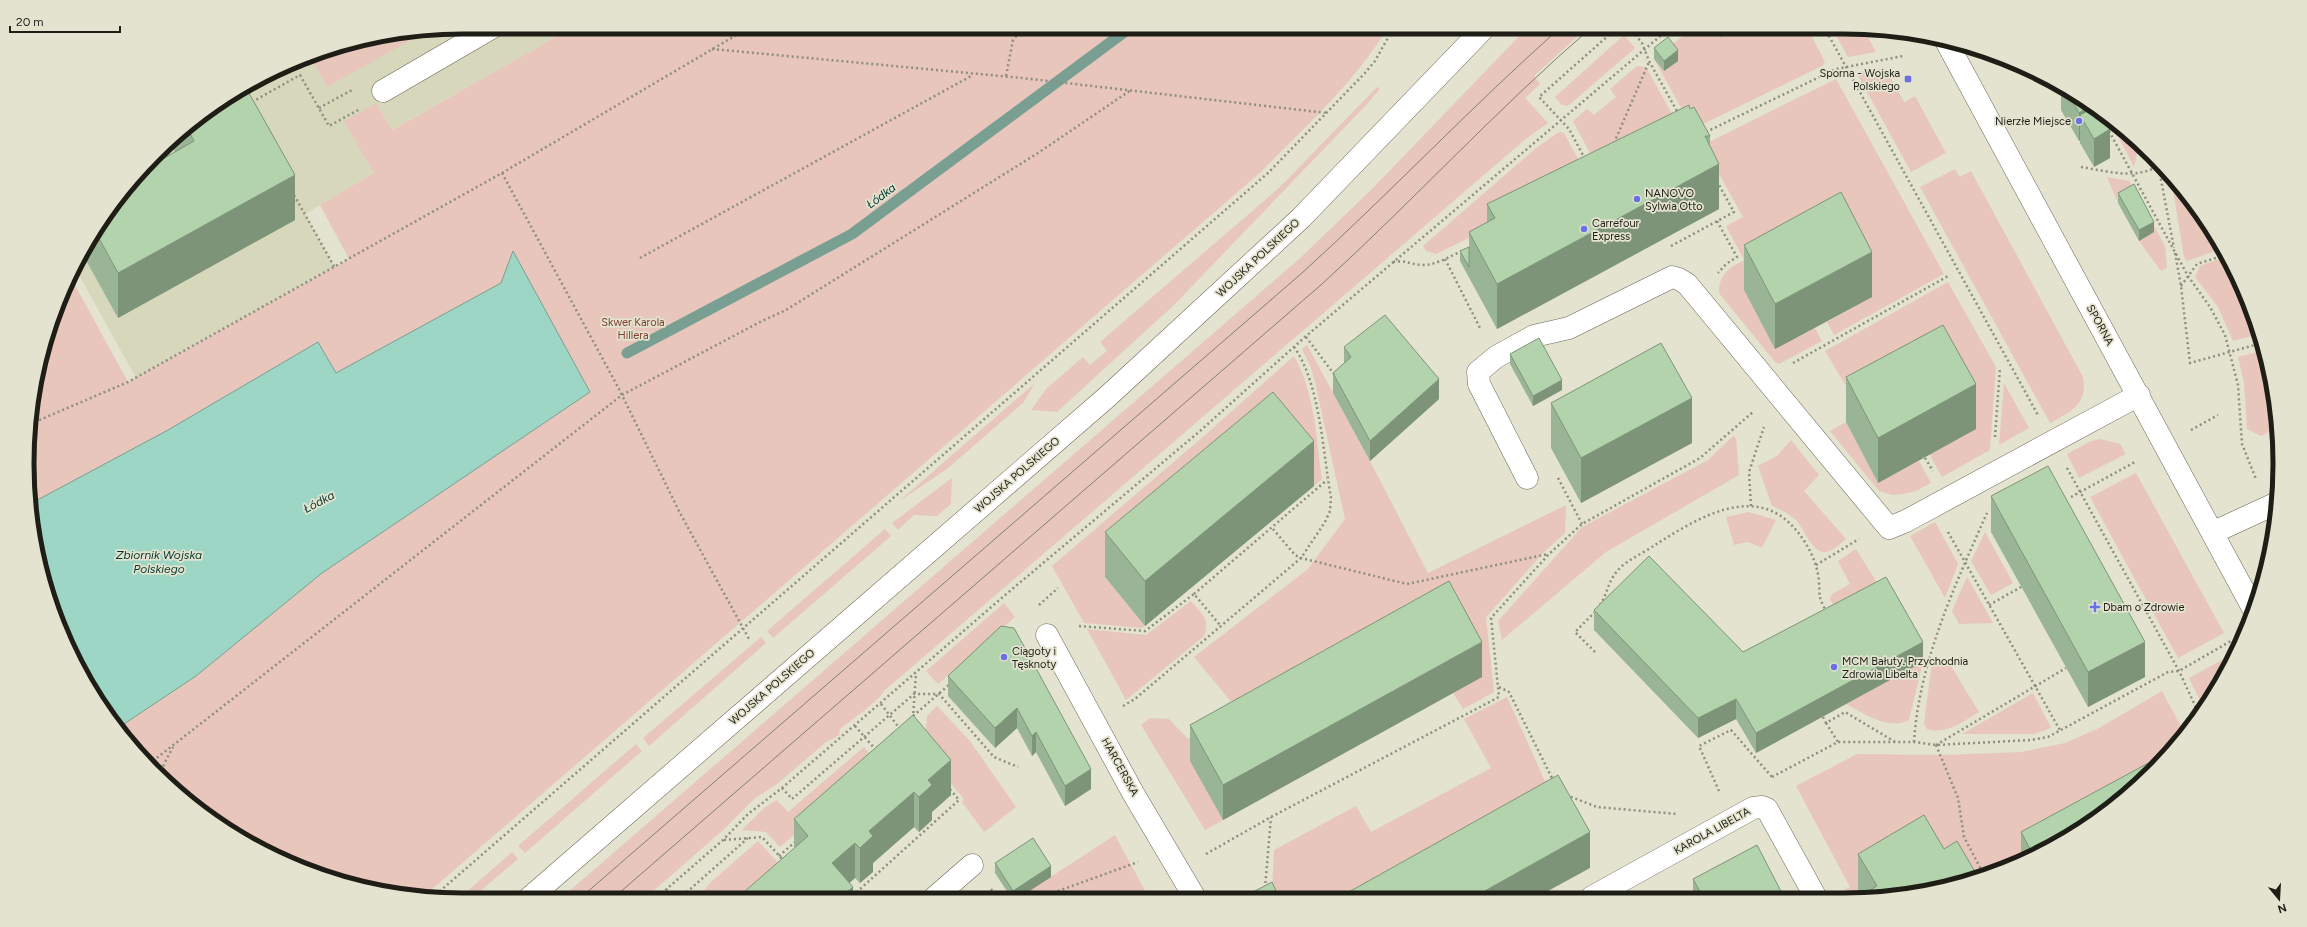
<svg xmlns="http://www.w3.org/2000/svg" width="2307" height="927" viewBox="0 0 2307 927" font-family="Figtree,sans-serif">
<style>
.built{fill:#d7d7bc}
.green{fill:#e8c6bc}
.water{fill:#9ed6c6;stroke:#789f92}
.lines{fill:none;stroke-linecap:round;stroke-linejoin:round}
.stream{stroke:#789f92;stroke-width:11}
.minor-casing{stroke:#676756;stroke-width:23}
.major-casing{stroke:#676756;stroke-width:23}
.path{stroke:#8e8e80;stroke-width:2.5;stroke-dasharray:2 3;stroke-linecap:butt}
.minor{stroke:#fff;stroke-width:22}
.major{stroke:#fff;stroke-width:22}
.tram{stroke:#7f7f71;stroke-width:1}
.wall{fill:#9ab595}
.shaded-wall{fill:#7d9479}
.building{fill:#b3d3ad;stroke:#7d9479}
.poi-dot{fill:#6a6fe8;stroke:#e3e3cf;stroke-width:1.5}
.labels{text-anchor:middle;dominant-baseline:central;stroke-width:3.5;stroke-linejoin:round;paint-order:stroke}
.poi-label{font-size:11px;fill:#1e1e17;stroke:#e3e3cf;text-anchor:start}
.street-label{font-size:11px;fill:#1e1e17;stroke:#e3e3cf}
.park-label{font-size:11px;fill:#7d3f2c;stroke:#e3e3cf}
.water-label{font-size:12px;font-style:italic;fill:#03372d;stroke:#e3e3cf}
.rim{fill:none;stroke:#1e1e17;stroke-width:5}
</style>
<rect width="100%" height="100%" fill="#e3e3cf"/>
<path class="built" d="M464,27H573L391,130L345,121L374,173L305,214L335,268L136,378L75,268L85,245L117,198L176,135L245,85L323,50L379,35Z"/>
<path class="green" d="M573,27H1388C1355,82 1307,125 1262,171L423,897L406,896L323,877L245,842L198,810L135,751L100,706L60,630L35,549L28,492L31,406L50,323L71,278L128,382L349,259L320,205L374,173L344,121L376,103L392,130Z
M1528,27H1588L1534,76L1540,84L1525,98L1548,123L1527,138L884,691C880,700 850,721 840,729L839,735L825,743L777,784L754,799L723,830L643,900H559L1298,260L1372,189Z
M1694,27H1807L1825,62L1822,66L1693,129L1654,59L1664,71L1678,61L1668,48Z
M1831,27L1863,28L1876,52L1848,57Z
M427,31L327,87L310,56C347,39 387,34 427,31Z
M1624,35L1635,48L1568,106L1562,105L1555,97Z
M1637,66L1646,67L1683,134L1601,174L1573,121L1587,109L1594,115L1616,97L1610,89Z
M1885,68L1904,102L1915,96L1946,153L1911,172L1856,72Z
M1836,79L1944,274L1834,335L1827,322L1872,297L1775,349L1815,328L1822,341L1779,364L1775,362L1719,293C1719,274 1729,268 1744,260L1726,226L1743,217L1703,145Z
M1377,87L1380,89L1368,103L1175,304L1057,412L1031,410L1046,389L1083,357L1090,365L1107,351L1100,342L1280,187Z
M2109,119L2131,135L2139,144L2134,167Z
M1559,132L1564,133L1589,179L1436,254L1426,251L1423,246L1536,148Z
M1955,169L1960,177L1971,171L2083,377C2088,405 2071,411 2050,423L1920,187Z
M2107,177L2129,181L2165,246L2167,268L2161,271L2139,241L2154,232L2118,203Z
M2171,178L2186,194L2218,250L2187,261L2184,257Z
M2222,258L2248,304L2259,334L2233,341L2218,307L2195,277L2200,266Z
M1948,282L1996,367L1990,450L1942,477L1930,455L1861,411L1825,351Z
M1307,345L1370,461L1428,573L1566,505L1565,533L1544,552L1486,617L1494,692L1463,709L1453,693L1205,830L1141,725L1150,718L1169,719L1188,739L1233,704L1194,657L1308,569L1345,519L1315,382L1311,368L1302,349Z
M2265,350L2278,427L2261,436L2247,429L2244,383L2238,357Z
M1294,356C1315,393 1316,438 1322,479L1314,486L1105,577L1145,626L1141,628L1084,623L1052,566L1204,436Z
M1035,383L1023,403L947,469L898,502Z
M2004,383L2029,428L1999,445Z
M1846,422L1878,483L1919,461L1931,483L1916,491L1903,494L1892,495L1879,491L1830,431Z
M1733,436L1736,438L1739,475L1606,552L1502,640L1498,621L1582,527L1708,460Z
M2101,439L2120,444L2126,454L2079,478L2067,454L2091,441Z
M1791,440L1819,475L1804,491L1846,539C1840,544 1830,554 1822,552C1810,548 1804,529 1796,520C1789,514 1781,510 1772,506L1758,466L1777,456Z
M2136,473L2224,633L2178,658L2090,497Z
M952,478L951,504L937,516L914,515L898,530L892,523Z
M1749,512L1776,520L1762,548L1748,542L1734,545L1726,517Z
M1935,522L1958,564L1945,598L1910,536Z
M885,529L891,536L773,638L767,631Z
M1985,532L2013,583L1991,595L1971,561Z
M1856,549L1886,597L1842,620L1830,599L1832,594L1850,584L1838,561Z
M1967,577L1993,623L1959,624L1952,611Z
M1191,601C1201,613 1211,620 1204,636L1126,700L1087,629L1146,635Z
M1004,603L1015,617L938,684L926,671Z
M761,637L766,643L649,746L643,738Z
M2231,655L2207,706L2204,709L2189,678Z
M1946,658L1979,712C1962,722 1947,735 1927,729L1924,724L1932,662Z
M1923,662L1909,720C1888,731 1866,714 1846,704Z
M2162,691L2184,732L2131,792L2036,855L1957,885L1863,896H1832L1850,887L1796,786L1857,754L1944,755L2021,752L2065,743L2099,728Z
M2033,693L2051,728L2034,734H1962Z
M1507,697L1558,810L1402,898H1274L1272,893L1274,850L1356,806L1371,832L1491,768L1464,719Z
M937,706L970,741L1016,807L984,832L962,802L964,799L924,751L927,716Z
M636,744L642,751L525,853L518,846Z
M864,747L877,763L780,847L766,832L742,830L764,808L777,800L788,812Z
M1115,835L1149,898L1017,899Z
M758,841L782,867L746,899H697L710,883Z
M512,852L518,859L470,900H457Z"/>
<path class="water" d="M513,251L590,392L322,573L196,676L118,728C67,662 40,586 30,504L168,430L318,342L336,373L501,283Z"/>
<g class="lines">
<path class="stream" d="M627,353L852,234L1131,27"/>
<defs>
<path id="minor" d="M1946,41L2254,610
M383,91L493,27
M1527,478L1479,384L1478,372L1496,357L1534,336L1569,328L1672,277L1679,279L1687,284L1889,528L1906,521L2139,395
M2214,532L2277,503
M1047,635L1133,793L1195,898
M1592,897L1753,808L1762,807L1767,809L1815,896
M933,899L972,865"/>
<path id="major" d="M527,900L1107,397L1301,218L1485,27"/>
</defs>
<use href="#minor" class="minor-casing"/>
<use href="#major" class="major-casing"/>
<path class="path" d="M1629,27L1642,43L1649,61L1678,113
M1824,27L2038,415
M712,49L1022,78L1327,113
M1006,76L1013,40L1024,27
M252,102L300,75L329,126L360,109
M319,108L352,90
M2109,131L2188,276L2210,307L2225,335L2238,385L2242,444L2256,479
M1706,132L1836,69L1903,56
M1614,143L1649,62
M1585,159L1569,129L1539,97L1618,27
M2158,164L2174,248
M2081,167C2107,171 2135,180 2158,166
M502,173L619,389L680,513L749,639
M294,195L335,268
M1717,221L1737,257L1726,264L1718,273
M1671,246L1734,212L1719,185
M2175,253L2181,286L2190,363L2262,343
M640,258L973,75
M1445,259L1481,330
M1393,262C1407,260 1409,264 1421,265C1435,266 1450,256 1462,251
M2181,286L2197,264L2225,255
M1306,337L1334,374
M1793,363L1950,275
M30,424L128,382L502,173L750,27
M2191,430L2218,415
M1995,437L2000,368
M1925,458L1933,471
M2067,468L2179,671L2199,714
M1558,478L1582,524
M2071,497L2135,462
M1751,506L1749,472L1764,427
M1273,529L1295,555L1301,558L1407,584L1548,554
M1948,532L2061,732
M1816,565L1859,539
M1194,594L1327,480
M1039,605L1058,588
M1600,605C1609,591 1607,580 1622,566C1633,557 1647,551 1658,543C1700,517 1756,482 1796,530C1808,544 1818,564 1819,582C1820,598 1818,596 1826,611
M1989,605L2021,587
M1079,626L1145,631L1194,594L1220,625
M1595,652L1575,632L1596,611
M1499,687L1509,692L1553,780
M881,704L900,729
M1123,706L1135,699L1301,558L1325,522L1330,511L1331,498C1323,453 1320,383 1294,347
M913,716L950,684
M1823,717L1826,723L1845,712L1897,743
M913,718L916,673
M1826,723L1838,742
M855,726L876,750
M1914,742C1919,662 1955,585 1987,513
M1936,745L2066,668
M1936,745L1958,798L1964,837L1984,875
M149,764L622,395L760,322L786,310L1038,153L1131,90
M161,776L164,764L173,747
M1772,777L1838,742H1914L1936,745L2031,740L2048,737L2168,672L2179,671L2231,641
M782,788L792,799L914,694H939L994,757L1018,767
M1719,791L1699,746L1731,730L1772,777
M1566,795L1597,807L1677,814
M724,840L762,837L784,861
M1206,854L1271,817L1499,697L1491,618L1549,554L1582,524L1700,458L1753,412
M779,856L795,842
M1265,888L1271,817
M666,889L675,899
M991,889L998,899
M1553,897L1562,893
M432,898L1268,173L1365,73L1375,61L1394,27
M1039,898L1138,862
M1248,898L1256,894
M679,899L748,838
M849,899L959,800L949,788
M654,900L723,840L748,814L782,788L1004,596L1200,431L1305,337L1671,27"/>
<use href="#minor" class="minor"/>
<use href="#major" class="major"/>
<path class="tram" d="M578,900L1302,273C1390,193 1472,106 1561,27
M611,900L1322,284C1414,200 1498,108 1592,27"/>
</g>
<path class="wall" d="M1711,27H1731L1720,37Z
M1654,48L1678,61L1664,71L1654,59Z
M2061,85L2102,114L2110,158L2094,167L2080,143V140L2079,141L2061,110Z
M245,86L295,220L118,318L82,253L85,245L117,198L175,152L169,142L176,135Z
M1690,109L1710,136V145L1719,209L1497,329L1460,261V251L1469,247V232L1487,222V204Z
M2118,193L2154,232L2139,241L2118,203Z
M1744,245L1872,297L1775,349L1744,290Z
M1344,347L1439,399L1370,461L1333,393V373L1344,363Z
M1510,354L1562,390L1533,406L1510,364Z
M1846,377L1976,429L1878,483L1846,422Z
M1551,403L1692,443L1581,503L1551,448Z
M1314,486L1145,626L1105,577V532Z
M1991,496L2145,677L2088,707L1991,532Z
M1594,610L1743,652L1923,662L1756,753L1736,719L1698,738L1594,630Z
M1001,626L1091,789L1065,806L1036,752L1032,756L1017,728L995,748L948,696V676Z
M1482,677L1223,820L1190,761V725Z
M913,715L951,795L932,812V820L919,832L914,827L873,863V872L860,883L855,878L849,883L853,899L794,849V819Z
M2021,832L2036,855L2021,861Z
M1944,849L1978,877L1901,896H1858V854Z
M995,863L1051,877L1017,899H1012L995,873Z
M1693,879L1784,897H1693Z
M1253,892L1278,898H1253Z"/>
<path class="shaded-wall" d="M1720,27H1731L1720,37Z
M1678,50V61L1664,71V61Z
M2091,106L2096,110L2080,115V140L2079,141V113Z
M2110,129V158L2094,167V139Z
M1719,164V209L1497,329V284Z
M295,175V220L118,318V273Z
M2154,222V232L2139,241V230Z
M1872,252V297L1775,349V304Z
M1439,379V399L1370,461V441Z
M1562,380V390L1533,406V396Z
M1976,384V429L1878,483V438Z
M1692,398V443L1581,503V458Z
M1314,441V486L1145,626V581Z
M1482,642V677L1223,820V785Z
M1923,642V662L1756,753V733Z
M2145,642V677L2088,707V672Z
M1736,699V719L1698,738V718Z
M1017,708V728L995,748V728Z
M1036,732V752L1032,756V736Z
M951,760V795L932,812V820L919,832V797L928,780Z
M1091,769V789L1065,806V786Z
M914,792V827L873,863V872L860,883V848L869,831Z
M1590,832V868L1537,897H1474Z
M855,843V878L832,899V863Z
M1051,866V877L1017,899H1013V891Z
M853,887V899H839Z
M1278,895V898H1273Z"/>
<path class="building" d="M1668,37L1678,50L1664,61L1654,48Z
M245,86L295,175L118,273L95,231L117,198L142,171L194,141L187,128Z
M2065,88L2091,106L2079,113Z
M1689,105L1690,109L1694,107L1710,136H1705L1719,164L1497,284L1469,232L1495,218L1487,204Z
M2093,108L2102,114L2110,129L2094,139L2080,115Z
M2134,184L2154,222L2139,230L2118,193Z
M1841,192L1872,252L1775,304L1744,245Z
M1469,247V267L1460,251Z
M1385,315L1439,379L1370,441L1333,373L1351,357L1344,347Z
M1943,325L1976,384L1878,438L1846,377Z
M1539,338L1562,380L1533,396L1510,354Z
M1661,343L1692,398L1581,458L1551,403Z
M1273,392L1314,441L1145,581L1105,532Z
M2048,466L2145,642L2088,672L1991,496Z
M1649,556L1743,652L1886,577L1923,642L1756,733L1736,699L1698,718L1594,610Z
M1449,581L1482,642L1223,785L1190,725Z
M1001,626L1014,628L1091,769L1065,786L1036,732L1032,736L1017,708L995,728L948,676Z
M913,715L951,760L928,780L932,785L919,797L914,792L869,831L873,836L860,848L855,843L832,863L853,887L839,899H736L808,836L794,819Z
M2165,754L2131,792L2036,855L2034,856L2021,832Z
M1558,775L1590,832L1474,897L1338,898Z
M1924,815L1944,849L1957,841L1978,877L1957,885L1901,896H1874L1870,890L1877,886L1858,854Z
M1033,838L1051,866L1013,891L995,863Z
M1757,845L1784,897H1703L1693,879Z
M1272,882L1278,895L1273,898H1256L1253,892Z"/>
<g class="poi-dot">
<rect x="1904" y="75" width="8" height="8" rx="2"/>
<circle cx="2079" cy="121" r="4"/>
<circle cx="1637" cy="199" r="4"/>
<circle cx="1584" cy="229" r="4"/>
<path d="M2093 601h4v4h4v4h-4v4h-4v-4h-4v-4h4z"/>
<circle cx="1004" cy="657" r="4"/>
<circle cx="1834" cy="667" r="4"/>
</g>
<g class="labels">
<g class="poi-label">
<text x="1900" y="73" text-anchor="end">Sporna - Wojska<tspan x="1900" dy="13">Polskiego</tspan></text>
<text x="2071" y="121" text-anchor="end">Nierzłe Miejsce</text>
<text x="1645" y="193">NANOVO<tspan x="1645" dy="13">Sylwia Otto</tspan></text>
<text x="1592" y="223">Carrefour<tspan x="1592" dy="13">Express</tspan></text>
<text x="2103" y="607">Dbam o Zdrowie</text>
<text x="1012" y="651">Ciągoty i<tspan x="1012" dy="13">Tęsknoty</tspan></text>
<text x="1842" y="661">MCM Bałuty. Przychodnia<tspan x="1842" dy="13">Zdrowia Libelta</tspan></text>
</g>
<g class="street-label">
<text transform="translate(1258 258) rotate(-43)">WOJSKA POLSKIEGO</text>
<text transform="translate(2100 325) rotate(61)">SPORNA</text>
<text transform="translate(1017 475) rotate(-41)">WOJSKA POLSKIEGO</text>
<text transform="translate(772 687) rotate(-41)">WOJSKA POLSKIEGO</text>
<text transform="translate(1120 767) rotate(61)">HARCERSKA</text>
<text transform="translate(1712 831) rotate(-29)">KAROLA LIBELTA</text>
</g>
<g class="park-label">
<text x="633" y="322">Skwer Karola<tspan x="633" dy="13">Hillera</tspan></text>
</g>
<g class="water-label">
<text transform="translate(881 196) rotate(-37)">Łódka</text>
<text transform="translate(319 502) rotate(-28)">Łódka</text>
<text x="159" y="555">Zbiornik Wojska<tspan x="159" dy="14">Polskiego</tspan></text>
</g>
</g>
<path d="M0 0H2307V927H0ZM463 34H1844A429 429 0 0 1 2273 463V464A429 429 0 0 1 1844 893H463A429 429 0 0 1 34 464V463A429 429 0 0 1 463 34Z" fill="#e3e3cf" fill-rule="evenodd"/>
<path class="rim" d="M463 34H1844A429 429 0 0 1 2273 463V464A429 429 0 0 1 1844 893H463A429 429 0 0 1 34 464V463A429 429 0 0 1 463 34Z"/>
<g transform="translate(2279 899) rotate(162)" stroke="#e3e3cf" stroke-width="3" paint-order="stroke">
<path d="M0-3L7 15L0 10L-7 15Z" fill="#1e1e17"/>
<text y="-6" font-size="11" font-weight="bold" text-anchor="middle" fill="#1e1e17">N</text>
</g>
<path d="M10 26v6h110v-6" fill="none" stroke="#1e1e17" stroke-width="2"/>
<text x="16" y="26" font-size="12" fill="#1e1e17" stroke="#e3e3cf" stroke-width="3" paint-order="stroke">20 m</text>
</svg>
